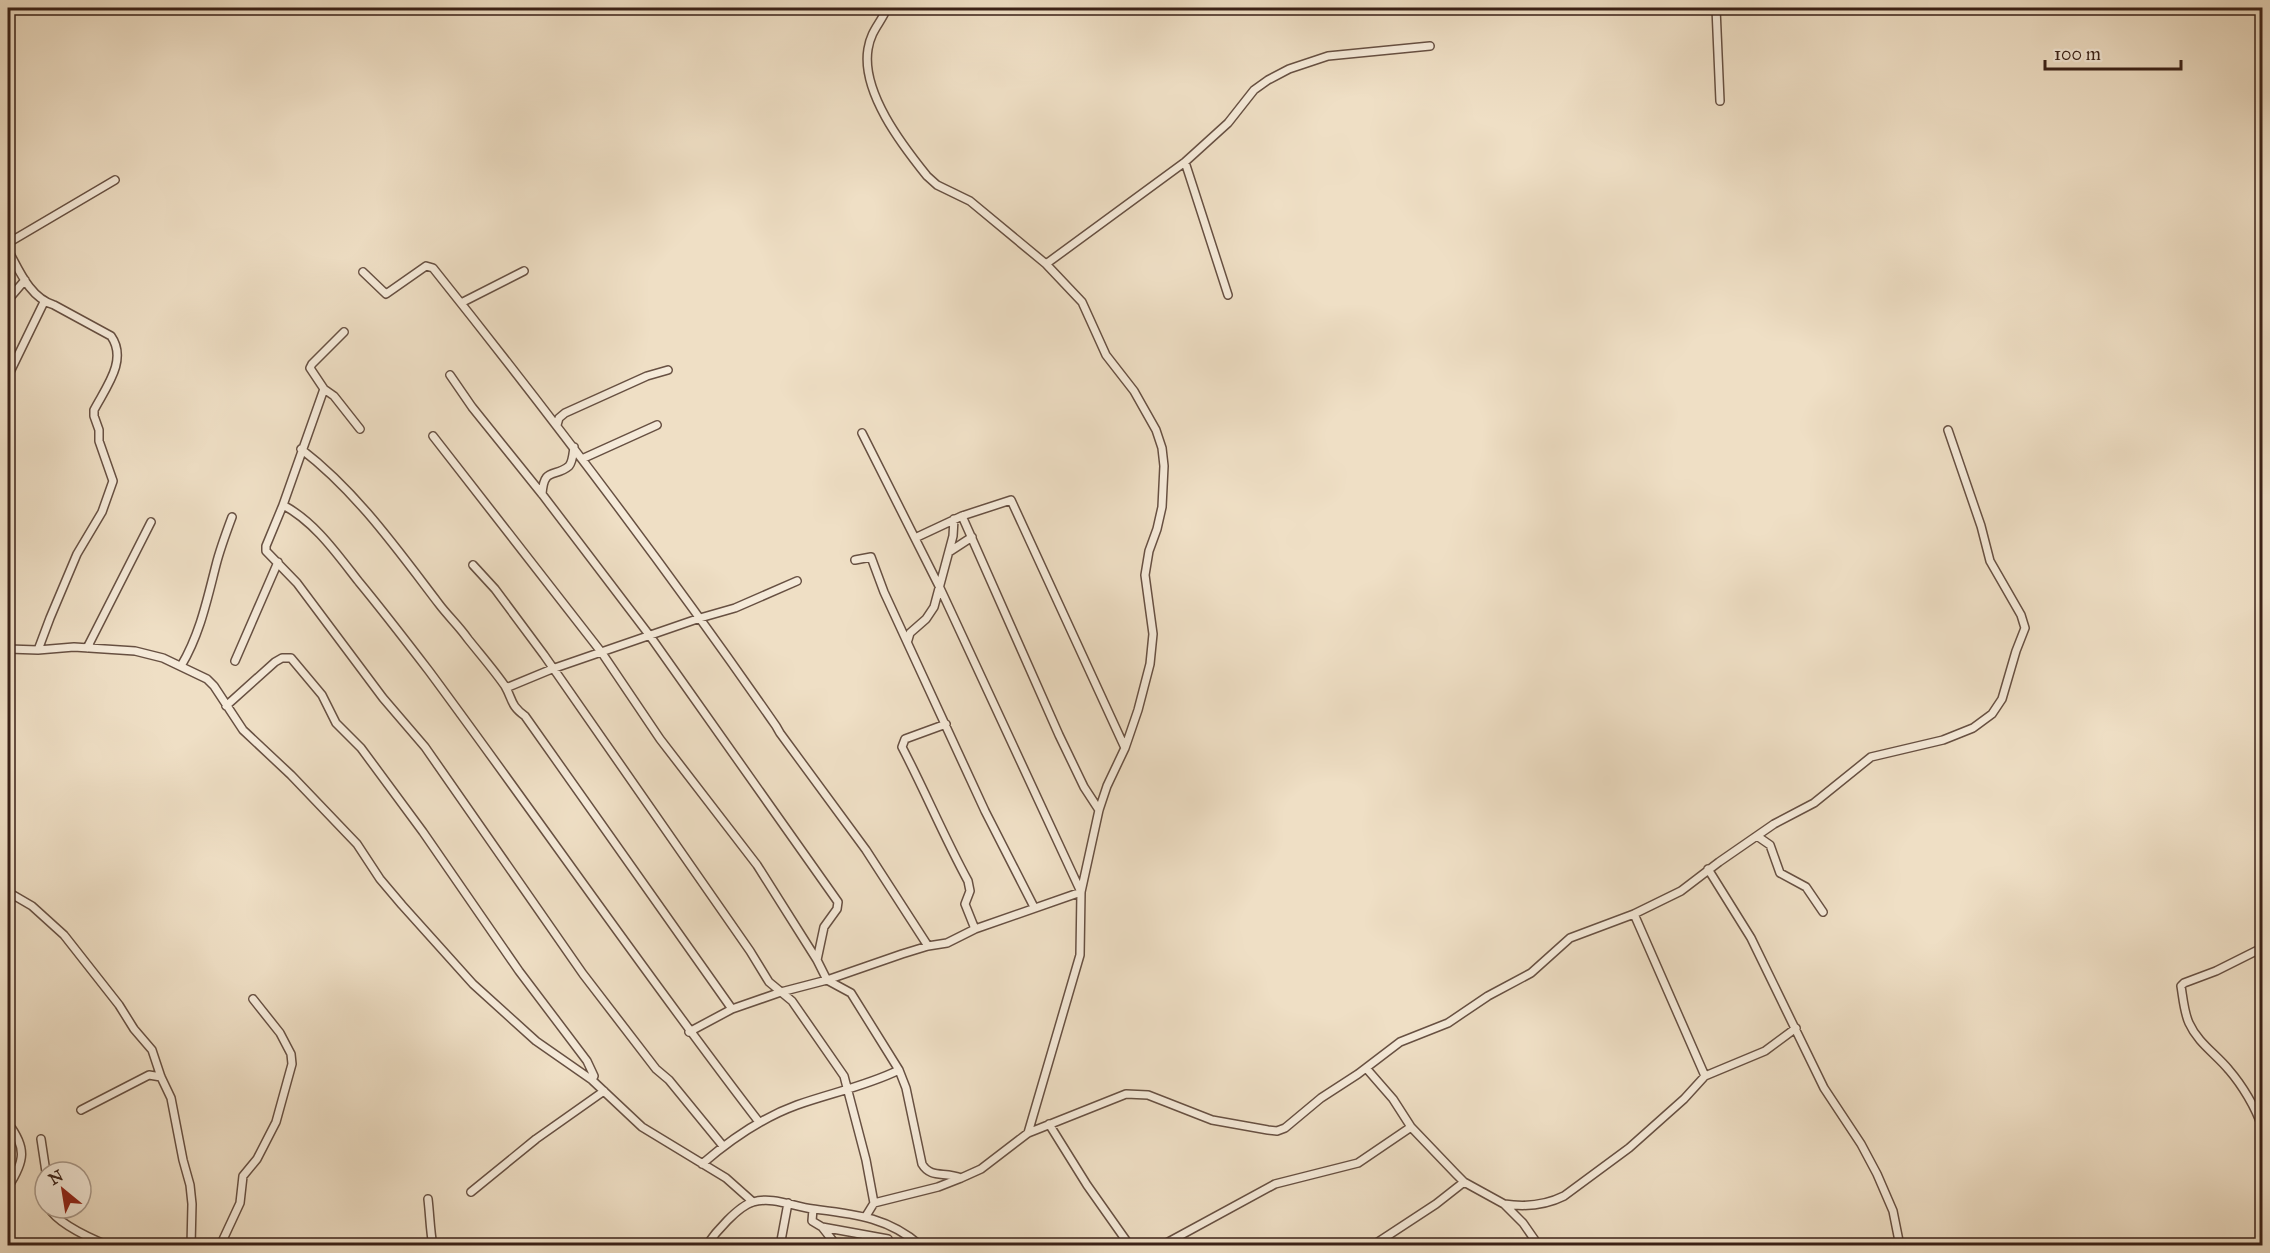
<svg xmlns="http://www.w3.org/2000/svg" width="2270" height="1253" viewBox="0 0 2270 1253" font-family="'IM FELL Great Primer',serif">
<style>
.lines{fill:none;stroke-linecap:round;stroke-linejoin:round}
.street-casing{stroke:#675042;stroke-width:10}
.street{stroke:#f5ead9;stroke-width:7}
</style>
<rect width="100%" height="100%" fill="#efdfc5"/>
<filter id="stains"><feTurbulence type="fractalNoise" baseFrequency=".00333" numOctaves="4"/><feColorMatrix values="0 0 0 0 .2 0 0 0 0 .09 0 0 0 0 .02 0 0 0 .5 -.17"/></filter>
<radialGradient id="worn" r=".72"><stop offset=".6" stop-color="#630" stop-opacity="0"/><stop offset="1" stop-color="#630" stop-opacity=".3"/></radialGradient>
<g class="lines">
<defs>
<path id="street" d="M887,8C881,23 871,30 868,49C861,92 902,145 927,176L937,185L970,201L1046,264L1082,302L1106,355L1134,391L1156,430L1162,448L1164,466L1162,507L1157,529L1149,551L1145,575L1153,634L1150,664L1138,710L1125,748L1107,786L1099,810L1081,892L1080,955L1028,1133
M1716,8L1720,101
M1185,162L1228,295
M8,243L115,180
M8,250C19,270 30,298 54,305L111,336C128,360 106,387 94,410V416L99,430V441L113,481L102,512L77,554L50,618L38,650
M1046,264L1185,162L1228,123L1254,90L1268,80L1289,69L1328,56L1430,46
M363,272L386,294L426,266L433,268C552,417 667,569 776,726L780,733L866,850L928,946
M8,300L25,280
M461,303L524,271
M344,332L312,364L310,368L324,389L334,396L360,429
M450,375L472,407L542,494L650,636L838,902L837,909L824,927L817,960
M8,376L44,302
M324,389L283,505L266,546V551L297,583L383,698L425,747L583,974L656,1069L669,1080L723,1146
M557,425L559,418L565,413L647,376L668,370
M433,436L602,653L660,739L757,865L817,960L827,980L851,993L899,1070L906,1088L922,1164C931,1179 944,1171 961,1178
M301,449C356,491 397,549 439,604C448,616 459,626 468,639C480,654 494,670 505,686C513,700 510,705 525,716L732,1009
M584,458L657,425
M542,494C544,466 555,478 569,466C573,461 573,453 574,447
M283,505C315,522 337,554 359,582C383,611 406,641 429,671C540,821 645,974 759,1122
M962,516L1059,735L1084,787L1099,810
M915,538L962,516L1011,500L1125,748
M949,552L972,537
M855,560L871,557L884,592L985,811L1034,907
M473,565L495,589L544,655L750,951L769,982L792,1001L844,1076L866,1160L874,1203
M908,640L910,633L926,619L934,607L953,536L954,519
M87,648L151,522
M8,649L38,650L74,647L135,651L163,658L207,679L214,686L243,730L291,775L357,844L380,879L402,905L473,984L536,1041L592,1080L642,1127L726,1178L753,1202
M235,661L278,562
M181,666C200,634 207,600 216,565C220,549 226,533 232,517
M506,688L552,669L700,618L735,608L797,581
M226,706L275,662L282,658H291L322,695L336,723L361,748L423,832L519,971L587,1061L594,1076L592,1080
M946,724L905,739L902,747C925,791 944,837 968,881L970,891L965,904L975,929
M1757,836L1770,845L1780,873L1806,887L1823,912
M1708,869L1751,938L1824,1088L1861,1144L1877,1174L1893,1211L1900,1246
M8,892L32,906L64,935L119,1005L134,1029L152,1050L161,1077L171,1098L183,1160L190,1185L192,1204L191,1246
M1634,914L1705,1076
M2262,948L2216,971L2184,983L2181,986C2183,998 2184,1012 2189,1023C2198,1043 2216,1054 2229,1070C2242,1085 2256,1108 2262,1127
M689,1032L732,1009L781,992L827,980L902,954L928,946L947,943L975,929L1081,892L940,588L862,433
M1366,1068L1393,1099L1411,1127L1456,1174L1464,1182L1504,1204L1523,1223L1539,1246
M81,1110L149,1075L161,1077
M8,1123C27,1148 25,1161 8,1187
M1049,1124L1087,1185L1130,1246
M41,1139L46,1172
M702,1164C731,1139 761,1118 797,1105C831,1093 866,1086 899,1070
M471,1192L536,1139L604,1091
M428,1199C430,1216 430,1230 433,1246
M1504,1204C1524,1207 1546,1205 1564,1196L1629,1148L1684,1099L1705,1076L1765,1051L1796,1028
M49,1208C58,1224 92,1239 109,1246
M813,1209L812,1221L822,1227L888,1239
M866,1216L874,1203L938,1187L961,1178L981,1169L1028,1133L1126,1094L1148,1095L1212,1120L1268,1130L1277,1131L1285,1128L1321,1098L1358,1074L1400,1042L1448,1023L1488,996L1531,973L1570,938L1634,914L1681,891L1719,862L1774,824L1814,803L1871,757L1943,740L1973,728L1992,714L2002,699L2016,651L2025,628L2021,615L1990,561L1981,526L1948,430
M822,1227L837,1246
M220,1246L240,1203L243,1176L257,1159L276,1122L292,1064L291,1054L280,1033L253,999
M706,1246C715,1233 738,1206 753,1202C773,1196 794,1207 813,1209C854,1214 888,1217 921,1246
M780,1246L788,1203
M1161,1246L1275,1184L1358,1163L1411,1127
M1372,1246L1436,1204L1464,1182
M2198,1246H2220"/>
</defs>
<use href="#street" class="street-casing"/>
<use href="#street" class="street"/>
</g>
<rect width="2270" height="1253" fill="none" stroke="#efdfc5" stroke-width="30"/>
<rect x="9" y="9" width="2252" height="1235" fill="none" stroke="#3a2117" stroke-width="3"/>
<rect x="15" y="15" width="2240" height="1223" fill="none" stroke="#3a2117" stroke-width="1.5"/>
<g transform="translate(63 1190) rotate(330)"><circle r="28" fill="#f5ead9" stroke="#aa9a8b" stroke-width="1.5"/>
<path d="M0-4.5L10 22L0 15L-10 22Z" fill="#8f2418"/>
<text y="-9" font-size="16" font-weight="bold" text-anchor="middle" fill="#3a2117">N</text>
</g>
<path d="M2045 60v9h136v-9" fill="none" stroke="#3a2117" stroke-width="3"/>
<text x="2054" y="60" font-size="18" fill="#3a2117" stroke="#f5ead9" stroke-width="4.5" paint-order="stroke">100 m</text>
<rect width="100%" height="100%" filter="url(#stains)"/>
<rect width="100%" height="100%" fill="url(#worn)"/>
</svg>
